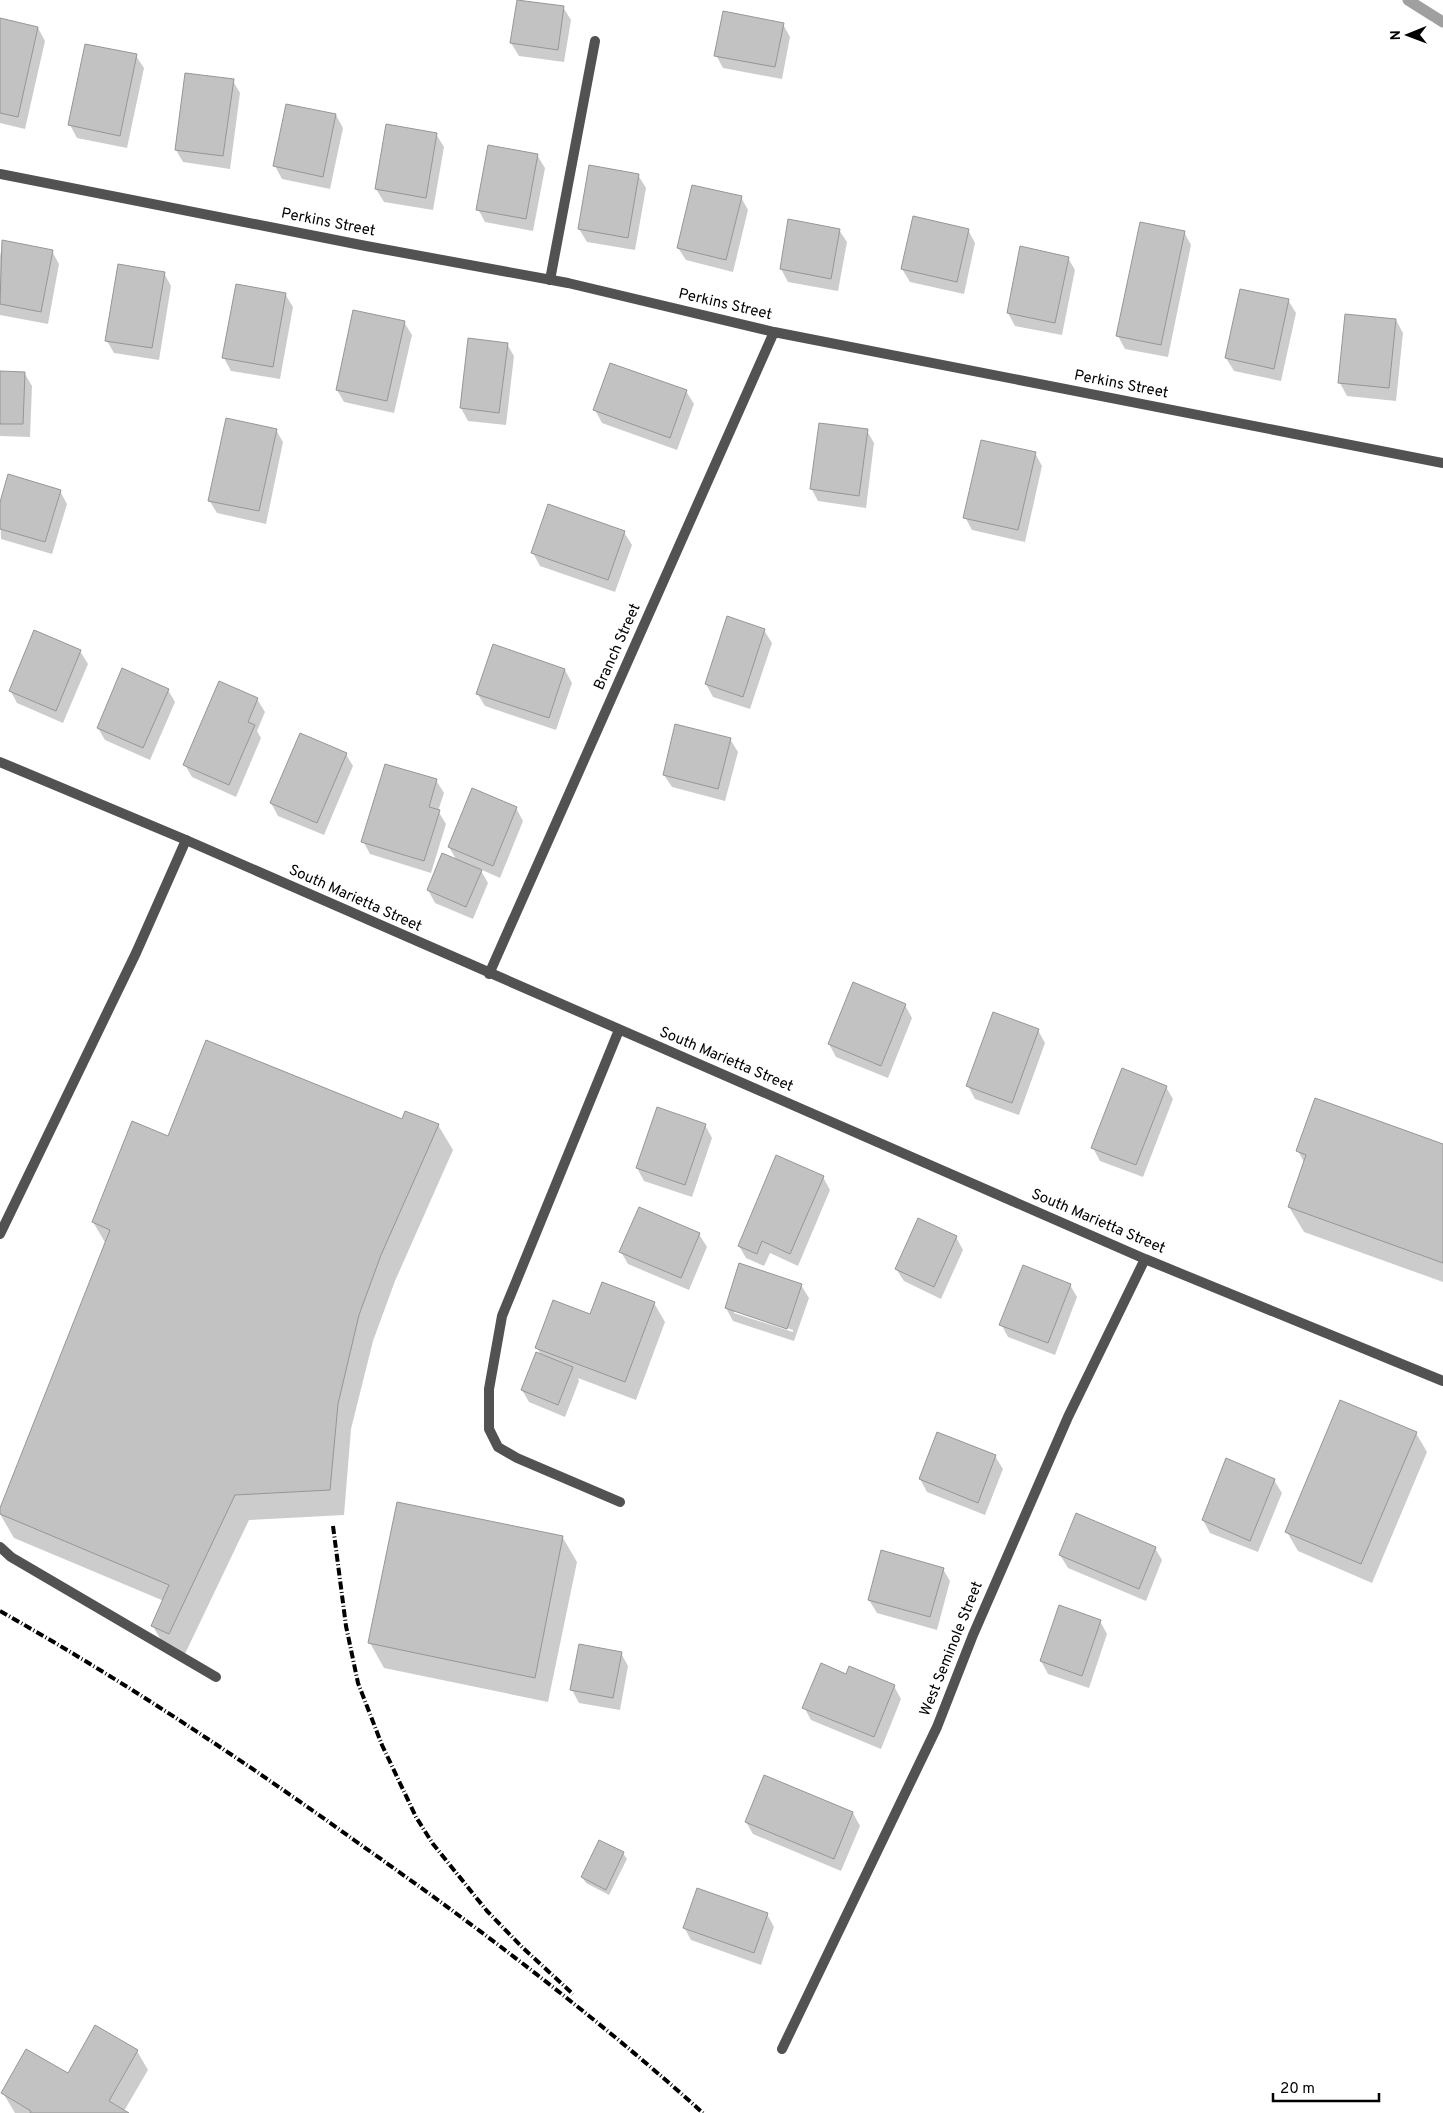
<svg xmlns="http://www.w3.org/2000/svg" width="1443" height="2113" viewBox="0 0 1443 2113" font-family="Overpass,sans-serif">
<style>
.shadow{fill:#0003;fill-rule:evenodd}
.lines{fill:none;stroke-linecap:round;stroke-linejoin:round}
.stream{stroke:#a0a0a0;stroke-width:11}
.building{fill:#c2c2c2;stroke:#969696}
.service{stroke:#525252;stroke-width:10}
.minor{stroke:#525252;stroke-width:10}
.rail{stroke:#000;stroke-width:4;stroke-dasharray:8 2.5 1 2.5;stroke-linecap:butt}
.labels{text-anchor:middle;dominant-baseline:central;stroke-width:5;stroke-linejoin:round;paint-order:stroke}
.street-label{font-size:15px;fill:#000;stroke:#fff}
</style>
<rect width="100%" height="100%" fill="#fff"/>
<path class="shadow" d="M563,7L571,20L564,62L519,56L511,43Z
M0,19L38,28L45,41L25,129L0,123Z
M783,24L790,37L782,79L723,68L716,55Z
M136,56L144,68L127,148L77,138L70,125Z
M233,81L240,93L230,169L183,162L176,150Z
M336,115L343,128L330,189L282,179L275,166Z
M436,134L444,147L433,210L384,202L376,189Z
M537,155L545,168L533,231L485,222L478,209Z
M638,175L646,188L635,250L587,242L579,229Z
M741,197L748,210L733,272L686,260L678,248Z
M839,230L847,242L838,291L788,282L781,269Z
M968,230L975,243L964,294L910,282L902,269Z
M1184,232L1191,245L1168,357L1125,349L1118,336Z
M3,242L52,251L59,264L48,324L0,315V256Z
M1068,258L1075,270L1062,335L1015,326L1008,313Z
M164,273L171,286L159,360L114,353L107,341Z
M285,294L293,307L280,379L231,371L224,358Z
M1288,300L1296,313L1281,381L1234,371L1226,358Z
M1396,320L1403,333L1396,401L1347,396L1340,383Z
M404,322L412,335L394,413L344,402L337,390Z
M469,339L507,344L514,356L506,425L468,421L461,408Z
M0,373L25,374L32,386L30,437L0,436Z
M686,391L694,404L677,450L602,423L595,410Z
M276,430L283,442L266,524L217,513L209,500Z
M867,431L874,443L866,508L818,501L811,488Z
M1035,453L1042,466L1025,542L972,530L965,517Z
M60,491L67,504L52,554L1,539L0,506Z
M624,532L632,545L615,592L540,566L533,553Z
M764,630L772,643L750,709L713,697L706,684Z
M494,646L565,670L572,683L556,730L485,706L477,693Z
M80,651L88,664L63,723L17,703L10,690Z
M168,690L175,702L150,760L105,740L98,728Z
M257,699L265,712L257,731L261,738L236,797L192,777L185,765Z
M730,739L738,752L725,801L672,787L664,775Z
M346,754L353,766L324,835L278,816L271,803Z
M436,780L444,793L438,811L446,824L431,873L370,854L363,841Z
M516,808L523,821L500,878L480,869L488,883L473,919L435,903L428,890L457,861L449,847Z
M905,1005L912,1018L888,1078L836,1057L829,1044Z
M1038,1030L1045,1043L1019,1115L975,1099L968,1086Z
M1166,1087L1173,1099L1143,1177L1100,1161L1093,1148Z
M403,1120L438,1125L453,1150L395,1281L373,1341L351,1429L344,1515L249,1520L183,1658L167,1651L153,1626L164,1601L14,1538L0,1514L106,1244L93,1222L168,1137Z
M705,1125L712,1138L692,1197L644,1181L637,1168Z
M1443,1146V1282L1304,1232L1289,1207L1305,1164L1298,1151Z
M823,1177L830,1190L798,1266L770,1253L764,1266L746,1258L739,1246Z
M699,1234L707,1247L689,1290L628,1264L621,1252Z
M956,1237L963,1250L941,1299L904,1281L896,1269Z
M801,1285L809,1298L794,1341L733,1321L726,1308ZM734,1310L793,1330V1332L734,1313Z
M1070,1285L1077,1297L1055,1355L1008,1337L1001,1324Z
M654,1303L665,1322L636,1400L578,1378L579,1381L565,1417L529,1402L522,1390L541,1355L537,1348L591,1316Z
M1416,1433L1427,1452L1372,1583L1298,1551L1287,1532Z
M995,1456L1003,1469L985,1515L927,1492L920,1479Z
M1274,1480L1282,1493L1258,1552L1210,1533L1203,1520Z
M563,1538L577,1562L548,1702L384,1668L370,1643Z
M1155,1548L1162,1560L1146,1601L1068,1568L1060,1555Z
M943,1569L950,1581L937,1630L877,1613L869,1600Z
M1100,1621L1107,1634L1089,1688L1048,1674L1041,1661Z
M621,1653L628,1666L620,1710L579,1703L572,1690Z
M894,1686L901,1699L881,1749L811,1720L804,1707Z
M765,1777L853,1813L860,1826L841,1871L753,1834L746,1822Z
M623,1853L627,1859L609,1895L586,1883L582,1877Z
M767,1914L774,1927L761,1965L691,1940L684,1927Z
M137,2051L148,2070L124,2111L127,2113H15L3,2093Z"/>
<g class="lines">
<path class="stream" d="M1408,0L1443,22"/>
</g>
<path class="building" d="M517,0L564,6L558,50L510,43Z
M723,11L784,23L775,67L714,56Z
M0,18L38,27L18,117L0,113Z
M85,44L137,54L120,136L68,125Z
M185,73L234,79L223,156L175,150Z
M286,104L336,114L323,177L273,166Z
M386,124L437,133L426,198L375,189Z
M488,145L538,154L526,219L476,210Z
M589,165L639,174L628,238L578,229Z
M692,185L742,196L726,260L677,248Z
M913,216L969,229L957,282L901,269Z
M788,219L840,229L831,279L780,269Z
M1140,222L1185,231L1161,345L1116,336Z
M2,240L53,250L41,312L0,304Z
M1020,246L1069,257L1055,323L1007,313Z
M118,264L165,272L152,348L105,341Z
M236,284L286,293L273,367L222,358Z
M1240,289L1289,299L1274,369L1225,358Z
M353,310L405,321L387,401L336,390Z
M1345,314L1396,319L1389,388L1338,383Z
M468,338L508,343L499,413L460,408Z
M610,363L687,390L670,438L593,410Z
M0,371L25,372L23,424H0Z
M226,418L277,429L259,511L208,501Z
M819,423L868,429L859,496L810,489Z
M981,440L1036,452L1018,530L963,518Z
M8,474L61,490L45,542L0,529V502Z
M548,504L625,531L608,580L531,553Z
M727,616L765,629L743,697L705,684Z
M34,630L81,650L56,711L9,691Z
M493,644L565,669L549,718L476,694Z
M122,668L169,689L143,748L97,728Z
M219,681L258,698L248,722L255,725L229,785L183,765Z
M675,724L731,738L718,789L663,775Z
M300,733L347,753L317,823L270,803Z
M385,764L437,779L429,807L440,810L424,861L361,842Z
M472,788L517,807L493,866L448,847Z
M442,853L482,870L466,907L427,890Z
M853,982L906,1004L881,1066L828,1044Z
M993,1012L1039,1029L1012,1103L966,1086Z
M206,1040L402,1119L405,1111L439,1124L381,1255L359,1315L338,1404L330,1490L235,1495L169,1634L151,1626L169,1585L0,1514V1508L110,1230L92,1222L132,1121L168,1136Z
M1122,1068L1167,1086L1136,1165L1091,1148Z
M1315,1098L1443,1144V1263L1288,1207L1306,1155L1296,1151Z
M657,1107L706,1124L685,1185L636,1168Z
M776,1155L824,1176L790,1254L762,1241L757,1254L738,1246Z
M639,1207L700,1233L681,1278L619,1252Z
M918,1218L957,1236L934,1287L895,1269Z
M739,1263L802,1284L787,1329L725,1308Z
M1023,1265L1071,1284L1048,1343L999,1325Z
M602,1282L655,1302L625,1382L535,1348L553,1300L590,1314Z
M536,1352L573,1367L558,1405L521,1390Z
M1340,1400L1417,1432L1361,1564L1285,1532Z
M937,1432L996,1455L978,1503L919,1479Z
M1226,1458L1275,1479L1250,1541L1202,1520Z
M397,1502L563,1536L535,1678L368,1643Z
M1076,1513L1156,1547L1139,1589L1059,1555Z
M881,1550L944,1568L930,1617L868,1600Z
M1059,1605L1101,1620L1082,1676L1040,1661Z
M579,1644L622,1652L613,1698L570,1690Z
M821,1663L846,1674L849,1666L895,1685L874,1737L802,1708Z
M764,1775L853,1812L834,1859L745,1822Z
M599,1840L624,1852L606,1890L581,1877Z
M697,1888L768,1913L754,1953L683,1928Z
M95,2025L138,2050L109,2101L129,2113H30L31,2111L1,2093L26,2049L68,2073Z"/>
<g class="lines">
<path class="service" d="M550,280L595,41
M619,1030L502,1316L489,1389V1429L498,1447L517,1458L620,1502
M0,1234L136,953L186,840
M0,1547L11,1557L216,1677"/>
<path class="minor" d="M0,174L366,246L568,283L774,332L1443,463
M0,762L186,840L1145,1259L1443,1381
M489,974L774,332
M782,2049L937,1727L973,1635L1068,1417L1145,1259"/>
<path class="rail" d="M333,1526L346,1626L358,1683L382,1745L416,1817L433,1844L487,1911L523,1948L573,1994
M0,1611C122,1680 240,1758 354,1840C475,1925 593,2014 703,2113"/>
</g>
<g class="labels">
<g class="street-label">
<text transform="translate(328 223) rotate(11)">Perkins Street</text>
<text transform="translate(725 305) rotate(13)">Perkins Street</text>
<text transform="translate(1121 385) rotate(11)">Perkins Street</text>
<text transform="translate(618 647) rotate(-66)">Branch Street</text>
<text transform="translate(355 899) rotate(24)">South Marietta Street</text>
<text transform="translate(726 1060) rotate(23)">South Marietta Street</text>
<text transform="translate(1098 1222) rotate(23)">South Marietta Street</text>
<text transform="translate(952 1649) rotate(-68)">West Seminole Street</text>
</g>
</g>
<g transform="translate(1408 35) rotate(269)" stroke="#ffffff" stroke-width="4" paint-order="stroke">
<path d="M0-4L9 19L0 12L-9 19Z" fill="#000000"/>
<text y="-8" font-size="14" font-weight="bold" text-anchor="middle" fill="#000000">N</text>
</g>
<path d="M1273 2093v8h106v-8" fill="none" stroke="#000000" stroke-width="2.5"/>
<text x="1280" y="2093" font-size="15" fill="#000000" stroke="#ffffff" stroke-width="4" paint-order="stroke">20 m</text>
</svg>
